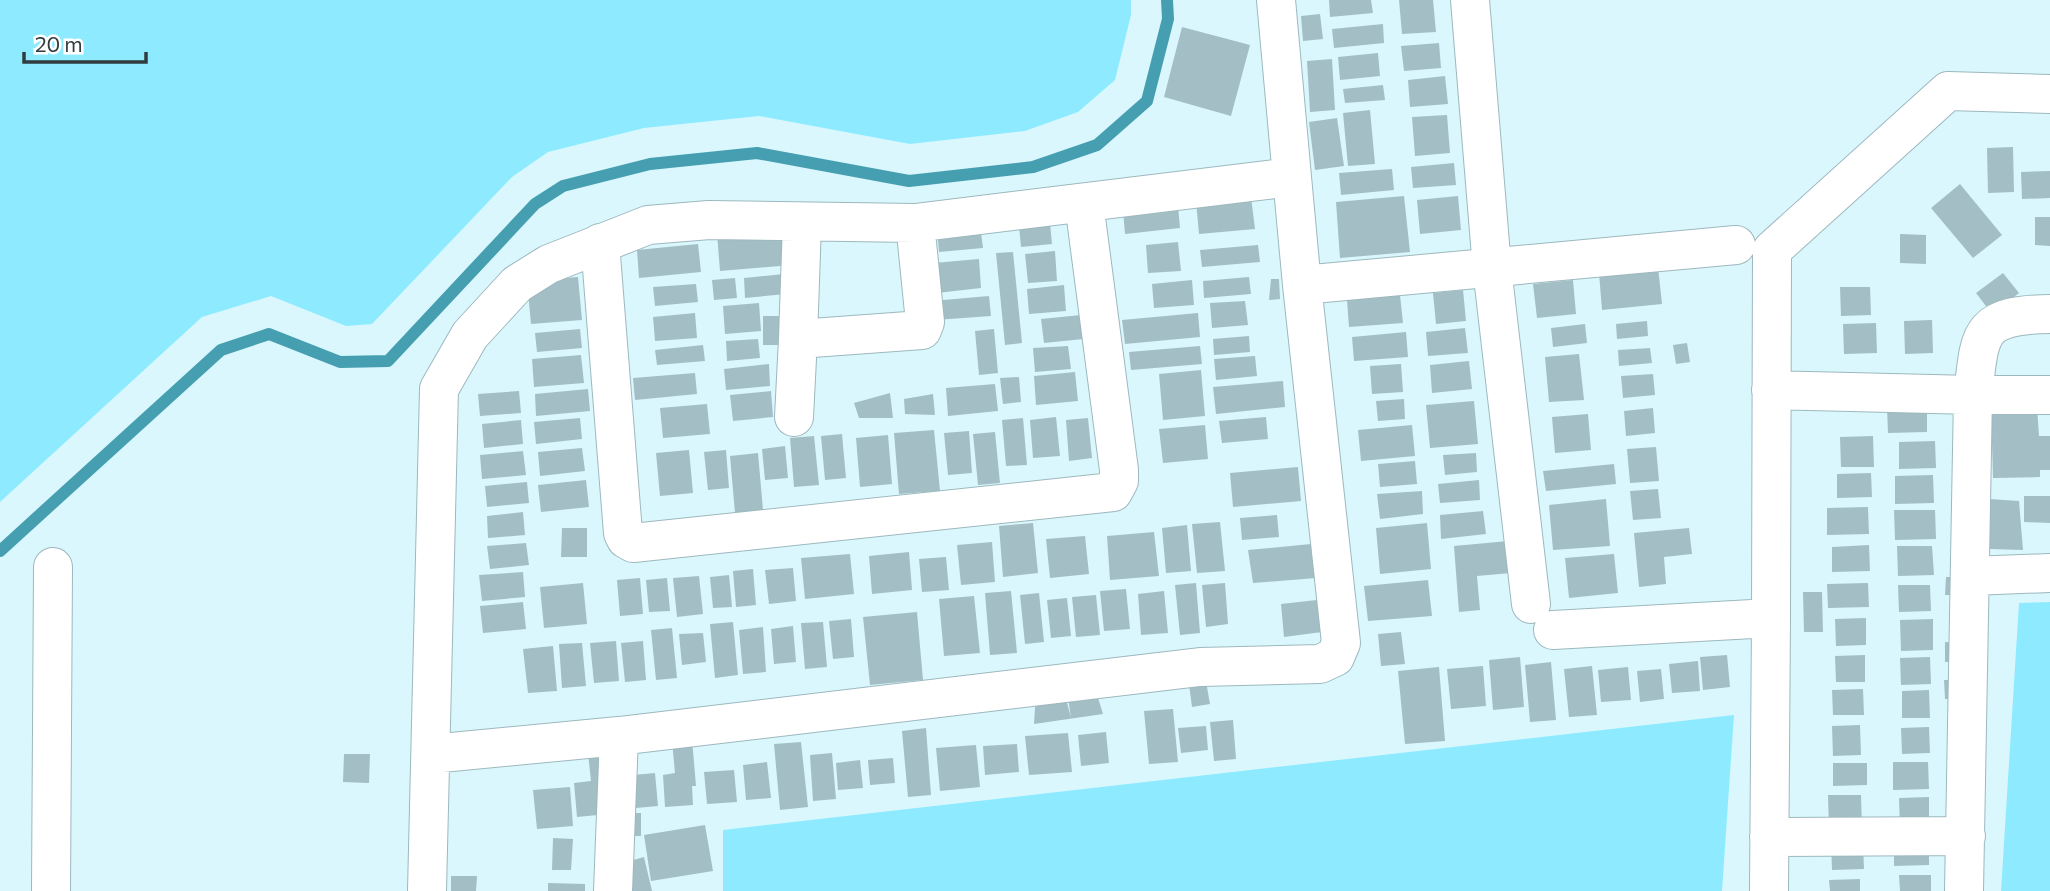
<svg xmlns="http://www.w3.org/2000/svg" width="2050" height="891" viewBox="0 0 2050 891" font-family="Commissioner,sans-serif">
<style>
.green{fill:#8eebff}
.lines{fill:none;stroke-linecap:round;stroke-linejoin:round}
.stream{stroke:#469fb0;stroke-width:12}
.building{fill:#a3bfc5}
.minor-casing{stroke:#9db8be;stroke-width:40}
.minor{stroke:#fff;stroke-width:38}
</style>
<rect width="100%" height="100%" fill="#daf7fe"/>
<path class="green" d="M0,0H1131V15L1115,80L1078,112L1025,131L910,144L759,116L644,128L548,152L512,177L372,324L346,326L271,296L202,317L0,502Z
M2050,602V891H2001L2019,603Z
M1734,715L1722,891H723V830Z"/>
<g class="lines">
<path class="stream" d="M0,551L221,350L269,334L340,362L388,361L535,204L563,186L650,164L757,153L909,181L1033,167L1097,145L1147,101L1168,19L1167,0"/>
</g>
<path class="building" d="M1329,0H1371L1373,13L1330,17Z
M1399,0H1433L1436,32L1402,34Z
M1320,14L1323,39L1303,41L1301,16Z
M1383,24L1384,43L1334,48L1332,29Z
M1182,27L1250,45L1231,116L1164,97Z
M1439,43L1441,68L1404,71L1401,46Z
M1378,53L1380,76L1340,80L1338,57Z
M1332,59L1335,110L1310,112L1307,61Z
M1445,76L1448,104L1410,107L1408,80Z
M1383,85L1385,100L1345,103L1343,89Z
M1370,110L1375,164L1348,166L1343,113Z
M1447,115L1450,153L1415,156L1412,117Z
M1337,118L1344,166L1315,170L1309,122Z
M2013,147L2014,192L1988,193L1987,148Z
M1454,163L1456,185L1413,188L1411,167Z
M1392,169L1394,190L1341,195L1339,173Z
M2050,171V198L2022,199L2021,172Z
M1960,184L2002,235L1973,258L1931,208Z
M1404,196L1410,252L1340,258L1336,202Z
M1458,196L1461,230L1420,234L1417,200Z
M1251,197L1255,229L1199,234L1196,201Z
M1178,206L1180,228L1125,234L1123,210Z
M2035,217H2050V246L2035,245Z
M1050,223L1052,244L1021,247L1019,226Z
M980,225L983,248L939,252L937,229Z
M788,228L792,265L720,271L717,234Z
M1900,234L1926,235V264L1900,263Z
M1178,242L1181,271L1148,273L1146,245Z
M698,244L701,272L639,278L637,250Z
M1258,245L1260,262L1202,267L1200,250Z
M1055,251L1057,281L1028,283L1025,254Z
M1013,252L1022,343L1005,345L996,253Z
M979,259L981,288L937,293L934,263Z
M1658,267L1662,304L1602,310L1599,273Z
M2003,273L2019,293L1992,314L1976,293Z
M784,274L786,294L745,298L744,278Z
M578,277L582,320L531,324L527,281Z
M1249,277L1251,294L1204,298L1203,281Z
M735,278L737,298L714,300L712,280Z
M1271,279H1279L1280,299L1269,300Z
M1192,280L1194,305L1154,308L1152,284Z
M1573,280L1576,314L1537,318L1533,284Z
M696,284L698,302L655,306L653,287Z
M1064,285L1066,311L1029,314L1027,289Z
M1840,287H1870L1871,315L1841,316Z
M1463,290L1466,321L1436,324L1433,293Z
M1400,295L1403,323L1349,327L1347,300Z
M989,296L991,316L935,320L932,301Z
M1245,301L1248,325L1212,328L1210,303Z
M759,303L761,331L725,334L723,306Z
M695,313L697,338L655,341L653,317Z
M1198,313L1200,337L1125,344L1122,320Z
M1091,314L1093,338L1044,343L1041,319Z
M763,316H789L788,345H763Z
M1932,320L1933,353L1905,354L1904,321Z
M1647,321L1648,336L1617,339L1616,324Z
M1876,323L1877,353L1844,354L1843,324Z
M1585,324L1587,343L1553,347L1551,328Z
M1465,328L1468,353L1428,356L1426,332Z
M580,329L582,348L537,352L535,333Z
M994,329L998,373L979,375L975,331Z
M1406,332L1408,357L1354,361L1352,337Z
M1249,336L1250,352L1214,355L1213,339Z
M758,339L760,358L727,361L726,341Z
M1687,343L1690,362L1676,364L1673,345Z
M703,345L705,361L657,365L655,350Z
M1068,346L1071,369L1035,372L1033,348Z
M1200,346L1202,364L1131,370L1129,352Z
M1650,348L1652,363L1619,366L1618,350Z
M1579,354L1584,400L1549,402L1545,357Z
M581,355L584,383L534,387L532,359Z
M1255,356L1257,376L1216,380L1214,359Z
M1469,361L1472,389L1432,393L1430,365Z
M769,364L770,386L726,390L724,369Z
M1401,364L1403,392L1372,394L1370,366Z
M1201,370L1205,416L1163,420L1159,374Z
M1075,372L1078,401L1036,405L1034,376Z
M695,373L697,394L635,400L633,378Z
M1653,374L1655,395L1623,398L1621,376Z
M1019,377L1021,402L1003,404L1000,378Z
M1283,381L1285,407L1216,414L1213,387Z
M995,384L998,411L948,416L946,388Z
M588,389L590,411L536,416L535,394Z
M519,391L521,413L480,416L478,394Z
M771,391L773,417L733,421L730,395Z
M890,393L893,418H859L854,403Z
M933,394L935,415L905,414L904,399Z
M1404,399L1405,419L1378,421L1376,401Z
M1474,401L1478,444L1430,448L1426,405Z
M707,404L710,434L663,438L660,408Z
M1927,406V432L1888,433L1887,407Z
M2037,407L2039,436H2050V470H2040V477L1993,478L1991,408Z
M1653,408L1655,433L1626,436L1624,411Z
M1588,414L1591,450L1555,453L1552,417Z
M1056,417L1060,456L1033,458L1030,420Z
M1266,417L1268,439L1222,443L1219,421Z
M580,418L582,439L536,444L534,422Z
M1023,418L1027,465L1006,466L1002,420Z
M1088,418L1092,458L1069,461L1066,420Z
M521,420L523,444L484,448L482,424Z
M1205,425L1208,459L1163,463L1159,429Z
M1412,425L1415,456L1361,461L1358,430Z
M934,430L940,491L899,494L894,433Z
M969,431L972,473L948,475L944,433Z
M995,432L1000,483L978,485L973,434Z
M842,434L846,478L825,480L821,436Z
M888,435L892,484L860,487L856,438Z
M814,436L819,485L794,487L790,438Z
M1873,436L1874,467H1841L1840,437Z
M1935,441L1936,468L1899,469V442Z
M785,446L788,478L765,480L762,449Z
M1656,447L1659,481L1630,483L1627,449Z
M582,448L585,471L540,476L538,452Z
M689,450L693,493L660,496L656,453Z
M726,450L729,488L708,490L704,452Z
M523,451L526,475L482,479L480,455Z
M758,453L763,510L735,513L730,456Z
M1476,453L1477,472L1445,475L1443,455Z
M1415,461L1417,484L1380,487L1378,464Z
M1614,464L1616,484L1546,491L1543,471Z
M1298,467L1301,501L1233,507L1230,473Z
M1871,473L1872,497L1837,498V474Z
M1933,475L1934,503L1895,504V476Z
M586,480L589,507L541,512L538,485Z
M1479,480L1480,500L1440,503L1438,484Z
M527,482L529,503L487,507L485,486Z
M1658,489L1661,518L1633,520L1630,491Z
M1422,491L1423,514L1380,519L1377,494Z
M2024,496H2050V523L2024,522Z
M1606,499L1610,546L1553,550L1549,505Z
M1990,499L2019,501L2023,550L1990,549Z
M1868,507L1869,534L1827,535V508Z
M1894,510H1935L1936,539L1895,540Z
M1483,511L1486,534L1441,539L1440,515Z
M523,512L525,535L488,538L487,516Z
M1277,515L1279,537L1242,540L1240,518Z
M1220,522L1225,571L1197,573L1192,524Z
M1033,523L1038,573L1003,577L999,526Z
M1427,523L1431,569L1380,574L1376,528Z
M1187,525L1191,571L1166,573L1162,528Z
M562,528H587V557H561Z
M1689,528L1692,554L1664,557L1666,584L1639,587L1634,533Z
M1154,532L1159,576L1110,580L1107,536Z
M1085,536L1089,574L1050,578L1046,539Z
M1519,540L1522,572L1477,576L1480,610L1459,612L1454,546Z
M992,542L995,582L961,585L957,545Z
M526,543L529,565L490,569L487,546Z
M1311,544L1316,578L1253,583L1248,550Z
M1869,545L1870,571L1832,572V547Z
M1897,546H1932L1934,575L1898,576Z
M909,552L912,590L872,594L869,556Z
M850,554L854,594L805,599L801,558Z
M1614,554L1618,593L1569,598L1565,558Z
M946,557L949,590L922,592L919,559Z
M793,568L796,601L769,604L765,570Z
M753,569L756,605L736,607L733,571Z
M523,572L525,597L482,601L479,575Z
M729,575L732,607L713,608L710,577Z
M699,576L703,614L677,617L673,578Z
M1946,577H1962V595H1945Z
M640,578L643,614L620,616L617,580Z
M667,578L670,611L649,612L646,580Z
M1428,580L1432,616L1368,621L1364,586Z
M583,583L587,624L544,628L540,587Z
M1196,583L1200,633L1180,635L1175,585Z
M1225,583L1228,624L1206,627L1202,585Z
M1868,583L1869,607L1828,608L1827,584Z
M1898,585H1930L1931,611L1899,612Z
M1126,589L1130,629L1104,631L1100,591Z
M1011,591L1017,653L990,655L985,593Z
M1164,591L1168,633L1141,635L1138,594Z
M1803,592H1822L1823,632H1804Z
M1039,593L1044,642L1025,644L1020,595Z
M1096,595L1100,635L1076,637L1072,597Z
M974,596L980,653L944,656L939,599Z
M1067,598L1071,636L1051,638L1047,600Z
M1317,600L1322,632L1284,637L1281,604Z
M523,602L526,629L483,633L480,606Z
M917,612L923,680L870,685L863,617Z
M1866,618V645L1836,646L1835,619Z
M851,619L854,657L833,659L829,621Z
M1933,619V650L1901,651L1900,620Z
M733,622L738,675L715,678L710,624Z
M823,622L827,667L805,669L801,623Z
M793,626L796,662L774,664L771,629Z
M763,627L766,672L743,674L739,630Z
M672,628L677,678L656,680L651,630Z
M1401,632L1405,664L1381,666L1378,634Z
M703,633L706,662L682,665L679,634Z
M616,641L619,681L594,683L590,643Z
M643,641L646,680L625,682L621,643Z
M1945,642L1961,643L1962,662H1945Z
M582,643L586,686L562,688L559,644Z
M553,646L557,691L528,693L523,649Z
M1727,655L1730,687L1703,690L1700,657Z
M1865,655V682H1836L1835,656Z
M1520,657L1524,707L1493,710L1489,660Z
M1930,657L1931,684L1901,685L1900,658Z
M1698,661L1700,691L1672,693L1669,664Z
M1551,662L1556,720L1530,722L1525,665Z
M1483,666L1486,706L1451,709L1447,669Z
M1592,666L1597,715L1569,717L1564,669Z
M1439,667L1445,741L1405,744L1398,671Z
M1628,667L1631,700L1601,702L1598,670Z
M1661,669L1664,699L1640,702L1637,671Z
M1205,676L1210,704L1192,707L1189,684Z
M1944,680H1961L1962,699H1945Z
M1095,688L1103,714L1034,724L1036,692L1064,691L1071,718L1067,691Z
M1863,689L1864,715H1833L1832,690Z
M1929,690L1930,718H1902V691Z
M1173,709L1178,762L1149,764L1144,711Z
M1233,720L1236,759L1214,761L1210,722Z
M1860,725L1861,755L1833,756L1832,726Z
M1206,726L1208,750L1181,753L1178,728Z
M1929,727L1930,753L1902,754L1901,728Z
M926,728L931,795L908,797L902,731Z
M1106,732L1109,763L1081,766L1078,735Z
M1068,733L1072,772L1029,775L1025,736Z
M692,739L696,786H692L693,805L665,807L663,775L675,773L672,741Z
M801,742L808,807L780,810L774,744Z
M1017,744L1019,772L985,775L983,746Z
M976,745L980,787L940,791L936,748Z
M610,752L608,814L577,817L574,783L591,781L588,753Z
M832,753L836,799L813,801L810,755Z
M344,754H370L369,783L343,782Z
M893,758L895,783L870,785L868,760Z
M860,760L863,788L838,790L836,763Z
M767,762L771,798L746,800L743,765Z
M1893,762H1928L1929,789L1893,790Z
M1833,763H1867V785L1833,786Z
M734,770L737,802L707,804L704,772Z
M655,773L658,806L625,809L622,776Z
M570,787L573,826L537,829L533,790Z
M1828,795H1861L1862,827L1829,829Z
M1929,797V828L1900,829L1899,798Z
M622,813H641V836H621Z
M705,825L713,871L651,881L644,835Z
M553,838L573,839L571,870H552Z
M1929,841V865L1894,866V842Z
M1831,842H1863L1864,869L1832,870Z
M644,857L652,891H628L623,863Z
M1899,875H1931V891H1900Z
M451,876H477L476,891H451Z
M1860,879V891H1830L1829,880Z
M548,883L585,884V891H548Z"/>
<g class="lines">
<defs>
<path id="minor" d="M1276,0L1292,177
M1470,0L1492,268L1531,604
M802,223L798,339L922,330L925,322L915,223
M600,243L623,533L626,539L633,543L1113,492L1119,481V470L1084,203
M2050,314C1978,315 1980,332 1973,395H2050
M1771,390L1973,395L1964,891
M794,417L798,339
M1971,576L2050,573
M1553,630L1771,618L1772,250L1948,91L2050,94
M431,754L619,736L1200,667L1320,664L1335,657L1341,643L1302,285
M1769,837L1966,836
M51,891L53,567
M427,891L439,389L470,335L517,284L549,264L648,225L709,220L915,223L1292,177L1302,285L1736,245
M613,891L619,736
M1769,891L1771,618"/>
</defs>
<use href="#minor" class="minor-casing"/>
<use href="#minor" class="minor"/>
</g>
<path d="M24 52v10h122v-10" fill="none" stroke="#313c3f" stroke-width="3.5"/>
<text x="35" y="52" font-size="21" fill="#313c3f" stroke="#ffffff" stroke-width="5" paint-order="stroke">20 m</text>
</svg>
